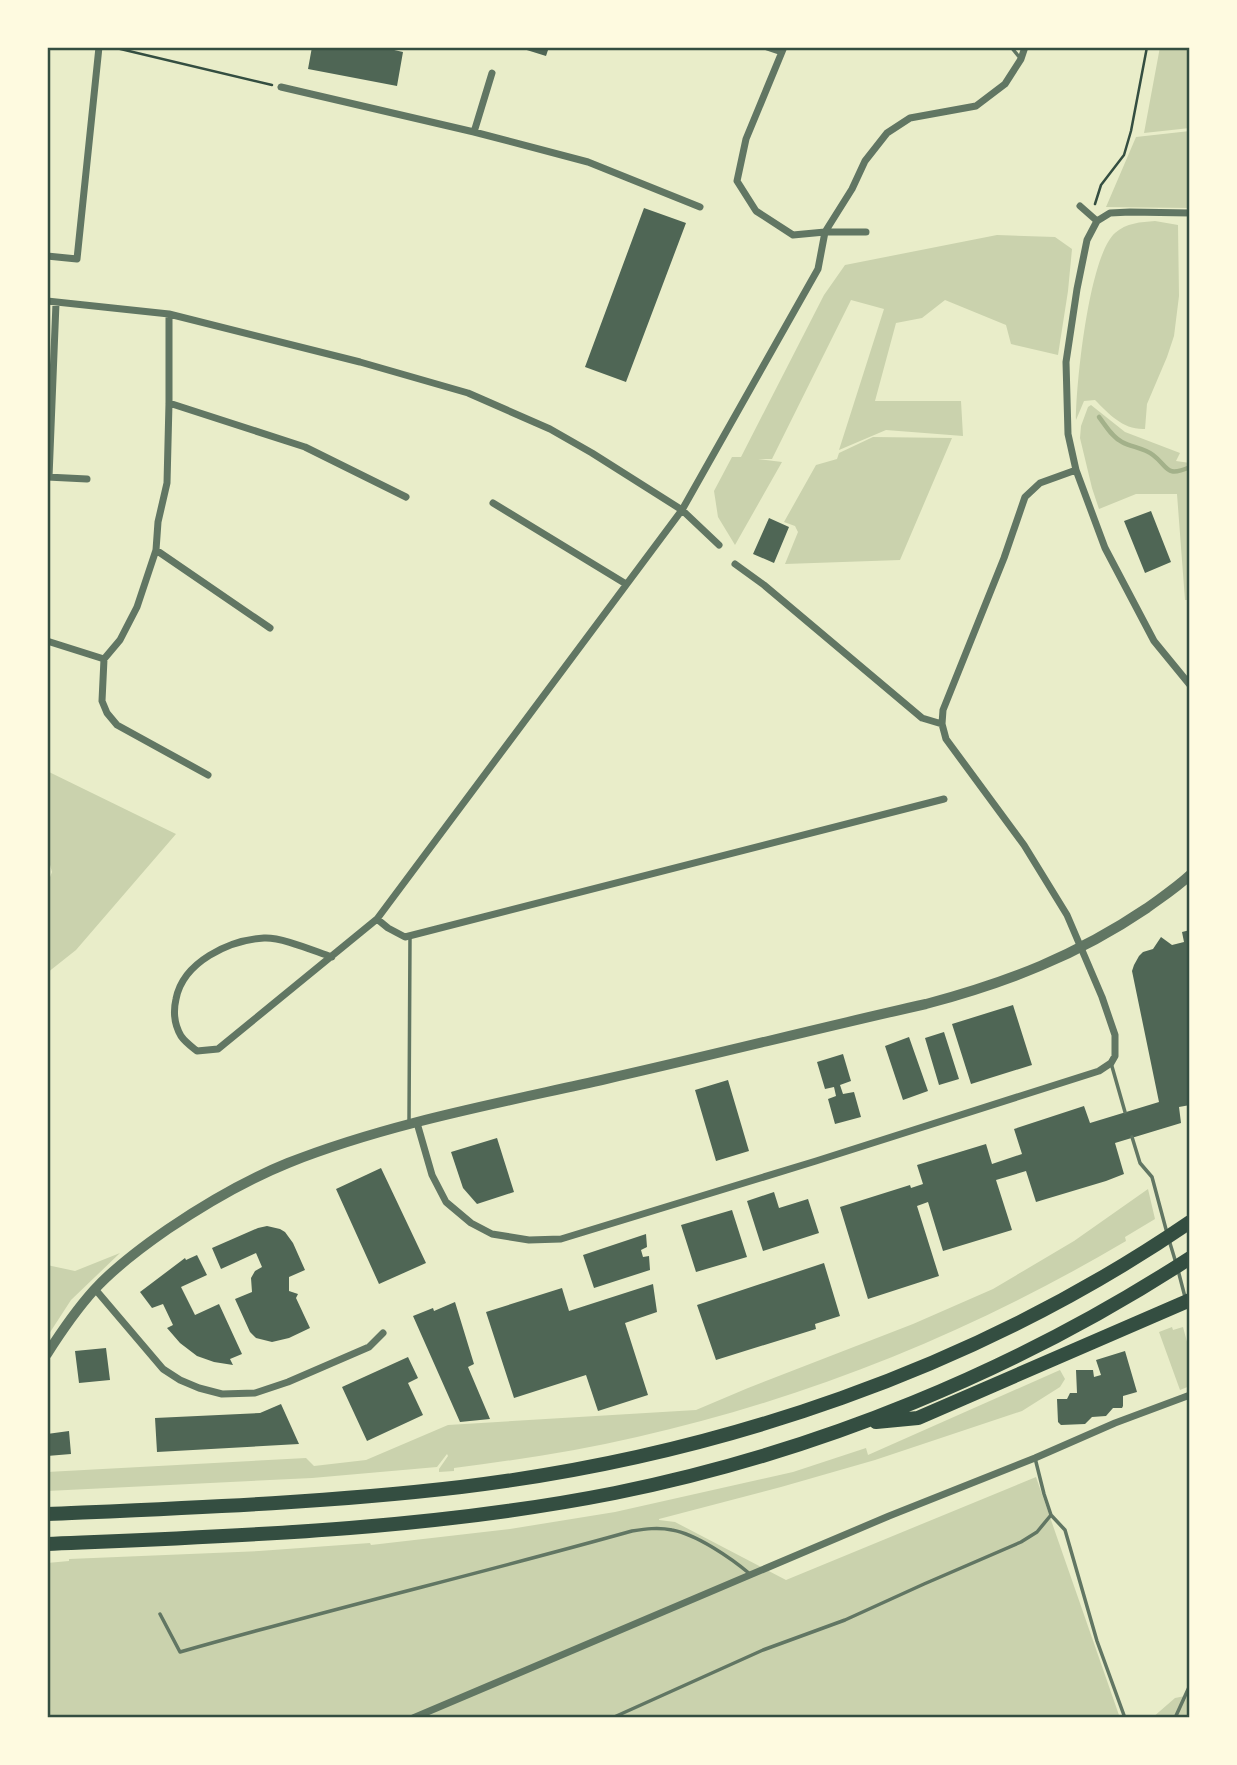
<svg xmlns="http://www.w3.org/2000/svg" width="1237" height="1765" viewBox="0 0 1237 1765" font-family="'Noto Sans',sans-serif">
<style>
.green{fill:#cad2ad}
.lines{fill:none;stroke-linecap:round;stroke-linejoin:round}
.stream{stroke:#a3b18a;stroke-width:4.5}
.building{fill:#4f6655}
.path{stroke:#344e41;stroke-width:2.5}
.service{stroke:#617663;stroke-width:3.5}
.minor{stroke:#617663;stroke-width:7}
.tertiary{stroke:#617663;stroke-width:10}
.motorway{stroke:#344e41;stroke-width:14}
.neatline{fill:none;stroke:#344e41;stroke-width:2.5}
</style>
<rect width="100%" height="100%" fill="#e9edc9"/>
<path class="green" d="M1160,47H1190V128L1144,133Z
M1190,131V208L1106,207L1136,137Z
M1155,221L1178,225L1179,296L1174,336L1167,357L1147,404L1145,429C1123,430 1109,414 1095,400L1084,401L1076,420C1076,384 1089,256 1115,233C1126,223 1141,222 1155,221Z
M997,235L1055,237L1072,249L1068,291L1058,355L1011,344L1006,325L945,300L922,318L896,323L875,401H961L963,436L886,430L839,450L884,309L851,300L772,459H758L782,462L735,545L718,517L714,491L732,457H741L824,295L845,265Z
M1091,405L1125,432L1180,453L1176,461L1190,463V600H1185L1177,494H1136L1099,509L1092,488L1080,438L1081,426L1088,407Z
M873,437L952,438L900,560L785,564L798,532L795,526L784,522L816,465L837,459L839,453Z
M47,771L176,834L76,950L47,973V885L52,872L47,854Z
M1148,1189L1155,1219L1125,1237L1126,1241C972,1332 812,1397 637,1437C577,1451 516,1460 454,1468V1471L439,1472V1469L448,1456L447,1454L437,1467L312,1478L47,1491V1472L306,1458L314,1466L366,1460L448,1425L696,1410L748,1388L913,1324L993,1289L1074,1241Z
M120,1253L71,1300L47,1337V1265L75,1271Z
M1172,1327L1173,1330L1183,1327L1190,1353V1386L1180,1390L1159,1332Z
M1060,1370L1065,1379L1060,1387L1022,1411L875,1460L781,1487L659,1519V1520L675,1522L786,1580L1036,1477L1120,1718H47V1563L69,1561V1559L259,1551L370,1543L371,1545L510,1529L615,1512L793,1472L866,1448L868,1455Z
M1190,1695V1718H1152L1175,1698Z"/>
<g class="lines">
<path class="stream" d="M1099,417C1106,426 1112,437 1122,442C1131,447 1144,448 1153,455C1169,467 1165,478 1190,467"/>
</g>
<path class="building" d="M312,47H381L403,52L397,86L308,69Z
M517,47H549L546,56Z
M644,208L686,223L626,382L585,367Z
M1151,511L1171,562L1145,573L1124,521Z
M769,518L789,527L774,563L753,554Z
M1190,930V1105L1179,1107L1181,1123L1115,1143L1124,1174L1106,1181L1036,1202L1026,1171L996,1180L1012,1230L943,1251L928,1202L917,1206L939,1276L868,1299L840,1207L910,1185L911,1188L923,1184L917,1165L986,1144L992,1164L1022,1154L1014,1129L1084,1106L1090,1123L1159,1102L1132,971L1134,965L1139,956L1143,952L1153,949L1161,937L1172,945L1184,942L1182,932Z
M1013,1005L1032,1065L971,1084L952,1024Z
M944,1032L959,1079L939,1085L925,1038Z
M909,1037L928,1091L903,1100L885,1046Z
M843,1054L851,1081L840,1085L843,1094L854,1092L861,1117L835,1124L828,1099L836,1096L834,1087L825,1089L817,1062Z
M728,1080L749,1151L716,1161L695,1090Z
M497,1138L514,1192L477,1204L463,1188L451,1152Z
M381,1168L426,1263L379,1284L336,1189Z
M774,1192L779,1208L808,1199L819,1233L763,1251L747,1201Z
M732,1210L747,1257L696,1272L681,1225Z
M267,1226L280,1229L285,1232L293,1243L305,1270L289,1277V1291L298,1294L296,1298L310,1328L289,1338L272,1342L256,1338L250,1332L235,1299L252,1292L251,1278L255,1271L262,1267L256,1253L221,1269L212,1248L258,1228Z
M646,1234L647,1247L641,1250L643,1257L649,1256L650,1270L594,1288L583,1255Z
M197,1255L207,1275L181,1287L195,1315L219,1304L242,1354L230,1359L233,1365L214,1362L197,1356L180,1343L167,1328L173,1325L163,1304L152,1308L140,1292L185,1258L186,1260Z
M824,1263L840,1316L815,1324L816,1329L716,1360L697,1305Z
M653,1284L657,1312L625,1323L648,1395L598,1411L586,1375L514,1398L486,1312L562,1288L569,1311Z
M455,1302L474,1364L468,1367L490,1419L460,1422L413,1316L433,1308L434,1311Z
M106,1348L110,1380L79,1383L75,1351Z
M1125,1351L1137,1392L1123,1396V1406L1122,1408H1113L1106,1416L1092,1417L1085,1424L1061,1425L1058,1422L1057,1399H1067L1070,1393H1077L1076,1370H1093L1094,1377L1101,1375L1096,1360Z
M408,1357L418,1378L408,1383L423,1415L367,1441L342,1387Z
M281,1404L299,1444L157,1452L155,1418L260,1413Z
M69,1431L71,1454L47,1456V1434Z"/>
<g class="lines">
<path class="path" d="M112,47L272,85
M1095,204L1101,185L1124,155L1131,131L1147,47"/>
<path class="service" d="M1011,47L1020,58
M1111,1063L1125,1112
M409,1123L410,936
M1132,1137L1140,1163L1152,1177L1167,1233
M1169,1240L1176,1263
M1178,1270L1185,1297
M1187,1304L1190,1313
M1035,1458L1044,1494L1051,1515L1065,1530L1097,1641L1125,1718
M160,1614L180,1652C330,1609 482,1573 632,1531C645,1529 658,1527 672,1530C696,1534 731,1558 750,1574
M612,1718L763,1650L845,1620L924,1584L1021,1542L1037,1532L1051,1515
M1175,1718L1190,1685"/>
<path class="minor" d="M767,47L782,52
M784,47L746,139L737,181L756,211L793,235L825,232H866
M281,87L474,132L588,162L700,207
M474,132L492,73
M1080,206L1097,221
M1097,221L1087,240L1077,289L1066,362L1068,434L1076,470L1105,548L1154,641L1190,685
M1097,221L1110,213L1130,212L1190,213
M47,256L77,259L99,47
M47,301L169,314L360,362L468,393L550,429L592,453L682,510L719,545
M169,314V403L167,483L158,522L156,550L137,607L120,640L104,659L102,701L107,713L117,725L208,775
M169,403L305,447L406,497
M47,477L87,479
M49,477L56,303
M493,503L626,584
M156,550L270,628
M735,564L764,585L922,718L942,724
M47,641L104,659
M377,919L388,928L405,937L944,799
M332,957C314,951 282,937 264,938C229,940 183,962 176,999C173,1012 174,1024 181,1036C185,1042 192,1047 197,1051L218,1049L377,919L682,510L818,269L825,232L852,189L865,161L887,133L910,118L976,106L1005,84L1021,59L1025,47
M417,1123L432,1175L446,1202L471,1223L492,1234L529,1240L561,1239L816,1161L1099,1071L1111,1063L1115,1056V1035L1102,997L1067,915L1024,845L946,739L942,724L943,710L1004,558L1025,497L1040,483L1076,470
M95,1289L163,1369L180,1380L199,1388L222,1394L255,1393L288,1382L369,1347L383,1333
M413,1718L889,1516L1035,1458L1115,1423L1190,1395"/>
<path class="tertiary" d="M47,1354C61,1332 76,1310 94,1290C115,1267 142,1247 168,1229C205,1204 246,1180 288,1163C389,1123 500,1103 606,1079C713,1055 819,1028 926,1004C1008,982 1076,956 1147,908C1162,897 1176,888 1190,875"/>
<path class="motorway" d="M876,1422L918,1418L1190,1300
M47,1514C185,1508 324,1503 461,1487C719,1456 975,1369 1190,1222
M47,1544C237,1536 428,1530 615,1493C818,1452 1016,1371 1190,1258"/>
</g>
<rect width="1237" height="1765" fill="none" stroke="#fefae0" stroke-width="98"/>
<rect x="49" y="49" width="1139" height="1667" class="neatline"/>
</svg>
